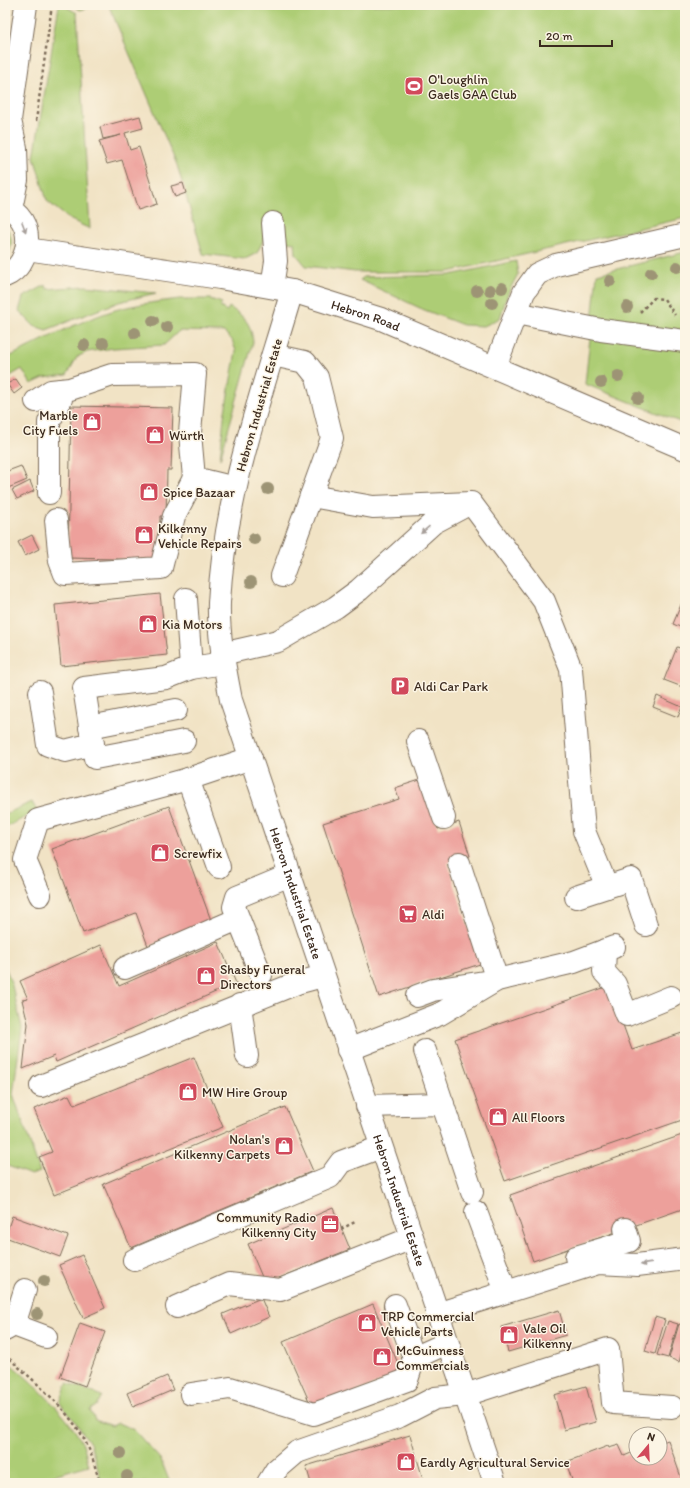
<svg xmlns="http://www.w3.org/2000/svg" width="690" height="1488" viewBox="0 0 690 1488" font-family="Itim,sans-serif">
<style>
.green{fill:#adcd75;stroke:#747c4a}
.building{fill:#eda09b}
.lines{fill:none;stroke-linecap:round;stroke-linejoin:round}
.minor-casing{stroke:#7b6b58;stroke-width:24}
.path{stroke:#7b6b58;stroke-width:2.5;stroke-dasharray:3 3;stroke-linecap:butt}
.minor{stroke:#fff;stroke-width:22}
.tree{fill:#9d9475}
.oneway{fill:#a79f9a}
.labels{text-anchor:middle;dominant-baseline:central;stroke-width:3;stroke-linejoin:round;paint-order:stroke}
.poi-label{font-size:13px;fill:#3b2a1e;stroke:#fcf5e5;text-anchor:start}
.street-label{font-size:13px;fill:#3b2a1e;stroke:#fcf5e5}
</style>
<rect width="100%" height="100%" fill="#fcf5e5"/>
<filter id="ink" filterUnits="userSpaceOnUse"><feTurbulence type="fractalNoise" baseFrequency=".025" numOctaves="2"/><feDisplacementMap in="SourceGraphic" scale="8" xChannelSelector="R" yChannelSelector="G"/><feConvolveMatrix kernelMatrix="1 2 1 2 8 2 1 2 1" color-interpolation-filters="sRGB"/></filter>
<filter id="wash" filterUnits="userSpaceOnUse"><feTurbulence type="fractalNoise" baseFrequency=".012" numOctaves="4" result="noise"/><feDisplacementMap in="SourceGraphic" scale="16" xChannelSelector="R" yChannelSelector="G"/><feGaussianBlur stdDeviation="0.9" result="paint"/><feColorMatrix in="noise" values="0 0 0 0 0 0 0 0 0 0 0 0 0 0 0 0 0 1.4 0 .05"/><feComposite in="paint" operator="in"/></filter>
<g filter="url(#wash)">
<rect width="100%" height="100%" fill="#f1e3c5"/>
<path class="green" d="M59,5H63L77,13L90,229L69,219L47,201L34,157Z
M73,5H99L80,10Z
M110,5H685V218L448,272H356L306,266L296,254L295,243L264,239L257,253L245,259L203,254L177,165L109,6Z
M5,226C14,236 13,249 5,258Z
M685,252V424L585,384L597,274Z
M516,261L518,274L508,293L500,318L484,326L463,325L422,309L360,280L364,277L450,275Z
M46,285L47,289L85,286L156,293L119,302L46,330L34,326L19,311L23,297Z
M179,299H210L222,303L220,307L227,311L229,307C245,317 251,323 253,342L220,459L224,417L236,351L232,340L224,332L179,331L164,345L114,348L87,352L77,357L67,375L44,378L31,384L22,369L5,379V359C40,341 77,322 115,310C136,304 158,302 179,299Z
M32,802L37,811L5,828V814Z
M5,967L11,981L22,1028L13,1094L40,1172L31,1175L5,1165Z
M5,1360C29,1378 73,1420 84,1447C86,1453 87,1460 89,1465L25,1483H5Z
M67,1383L102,1396L96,1406L90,1410L95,1420L112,1426L118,1423L134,1430L161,1460L170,1483H102L90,1443L74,1420L60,1403Z"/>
<g id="blocks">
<path class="building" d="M140,116L143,128L125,133L130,150L139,147L157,204L138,210L122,160L107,164L99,141L121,135L103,139L100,127Z
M183,183L186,193L175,197L171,186Z
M16,379L22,388L14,394L7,384Z
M71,406L173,408L171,470H167L166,516H160L159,560L68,558Z
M21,466L27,480L8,488L5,481V472Z
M30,481L34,491L17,499L12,490Z
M32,535L39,549L25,556L18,542Z
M160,594L167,655L61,666L55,605Z
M685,595V629L673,624Z
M677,647L685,650V688L664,680Z
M657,696L682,707L678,717L653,707Z
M423,779L438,829L459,822L470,856L448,863L480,964L379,997L323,823L399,799L395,788Z
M169,806L212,923L148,946L136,913L83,933L52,849Z
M218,942L236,983L56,1062L54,1056L23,1069L28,1024L22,1000L28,999L20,981L101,945L119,986Z
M609,986L632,1050L685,1032V1119L505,1181L455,1039Z
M194,1057L223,1127L54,1195L39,1157L52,1152L34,1109L69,1095L74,1105Z
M285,1107L313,1171L131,1248L103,1184Z
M685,1134V1208L533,1261L510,1195Z
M333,1208L350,1249L265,1284L248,1244Z
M12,1216L68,1236L60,1257L5,1237Z
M82,1255L105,1308L83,1318L59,1265Z
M261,1298L269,1317L231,1334L223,1314Z
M373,1304L402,1373L313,1410L283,1342Z
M559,1310L566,1335L508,1352L501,1327Z
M655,1317L665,1320L655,1354L645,1351Z
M668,1321L678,1324L668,1358L657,1355Z
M80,1323L105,1332L85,1386L60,1377Z
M679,1324L685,1326V1341L679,1362L669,1358Z
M685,1348V1363L681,1362Z
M167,1376L173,1390L133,1407L127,1393Z
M586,1386L596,1422L564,1430L554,1395Z
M410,1435L423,1479L410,1483H311L306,1466Z
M668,1440L683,1483H573L566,1462L608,1446L609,1448L619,1445L624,1456L636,1451V1458H660V1443Z"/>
</g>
</g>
<g filter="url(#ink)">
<use href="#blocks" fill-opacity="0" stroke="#7b6b58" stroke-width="1"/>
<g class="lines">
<defs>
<g id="minor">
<path d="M5,207C36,218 33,264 5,276"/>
<path d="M11,209L17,180L16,148L10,120L26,5"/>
<path id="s1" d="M27,249L220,278L292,291L381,319L685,449"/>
<path d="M272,287L276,261L273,223"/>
<path id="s2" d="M292,291C262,393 224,497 219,603C218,636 225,668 231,700L495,1483"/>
<path d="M516,313L601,330L685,341"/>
<path d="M273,355L305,362L317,377L332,438L282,576"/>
<path d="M495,367L524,292L537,274L556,265L685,235"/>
<path d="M36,401L51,391L70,389L112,375L195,374L190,433L194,478L235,488"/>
<path d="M49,493V422L61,399V390"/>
<path d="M311,496L373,507L471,503L544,601L571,669L584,831L607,887"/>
<path d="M56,520L60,561L65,574L161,568L174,516L194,478"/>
<path d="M186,599L191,668L224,663"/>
<path d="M222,654L278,641L336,607L359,590L433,523L465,506"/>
<path d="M40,692L48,745L65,751L93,744"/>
<path d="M90,727L176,710"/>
<path d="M184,741L95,758L84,688L166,678L191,668"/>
<path d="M418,741L444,818"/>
<path d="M188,779L219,867"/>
<path d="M40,895L25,860L38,820L188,779L251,758"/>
<path d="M576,897L631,879L646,925"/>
<path d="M605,950L604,972L615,984L627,1015L671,997"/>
<path d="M125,968L238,919"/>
<path d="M261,975L234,907L237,897L290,875"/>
<path d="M417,996L433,990L497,980L459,863"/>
<path d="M240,1005L247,1056"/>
<path d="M348,1050L440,1014L497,980L574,962L614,947"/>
<path d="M425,1051L472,1192"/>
<path d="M41,1086L297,983L323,976"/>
<path d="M367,1106L443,1104"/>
<path d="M476,1212L502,1281"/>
<path d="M576,1257L629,1241L625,1229"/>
<path d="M134,1260L330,1177L341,1162L381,1147"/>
<path d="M395,1305L414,1358"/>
<path d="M177,1307L229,1284L280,1290L412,1238"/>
<path d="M437,1314L598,1263L637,1265L685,1259"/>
<path d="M14,1325L46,1337"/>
<path d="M5,1330L14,1325L25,1290"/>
<path d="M191,1394L230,1388L314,1414L407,1380L414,1358L447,1343"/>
<path d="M268,1483L276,1470L297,1452L400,1416L435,1398L465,1395L608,1349L613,1403L672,1407"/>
</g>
</defs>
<use href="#minor" class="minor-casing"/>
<path class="path" d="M36,121L52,5
M640,312L654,298L664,299L675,315
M341,1229L355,1222
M5,1355C31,1378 73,1413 87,1445C93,1457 96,1471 100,1483"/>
<use href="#minor" class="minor"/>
</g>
<g class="tree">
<circle cx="677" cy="267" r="6"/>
<circle cx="651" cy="273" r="6"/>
<circle cx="610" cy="281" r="6"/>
<circle cx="502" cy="288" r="6"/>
<circle cx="490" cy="290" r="6"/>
<circle cx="477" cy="291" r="6"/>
<circle cx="492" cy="303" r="6"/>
<circle cx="627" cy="307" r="6"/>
<circle cx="153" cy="321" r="6"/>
<circle cx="167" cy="327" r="6"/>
<circle cx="135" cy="333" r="6"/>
<circle cx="103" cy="343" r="6"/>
<circle cx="84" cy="345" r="6"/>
<circle cx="618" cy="376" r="6"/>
<circle cx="601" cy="382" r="6"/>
<circle cx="638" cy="398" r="6"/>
<circle cx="268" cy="489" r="6"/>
<circle cx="254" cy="539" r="6"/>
<circle cx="251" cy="582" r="6"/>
<circle cx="44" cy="1281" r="6"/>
<circle cx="37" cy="1314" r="6"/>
<circle cx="120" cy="1453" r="6"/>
<circle cx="127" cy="1476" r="6"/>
</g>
<defs><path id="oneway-solid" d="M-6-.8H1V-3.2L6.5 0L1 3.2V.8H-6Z"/></defs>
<g class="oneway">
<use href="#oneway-solid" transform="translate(24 227) rotate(69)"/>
<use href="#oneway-solid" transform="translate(425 530) rotate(139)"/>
<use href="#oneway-solid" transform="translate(646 1264) rotate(172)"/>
</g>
</g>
<defs>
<symbol id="stadium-square" viewBox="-11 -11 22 22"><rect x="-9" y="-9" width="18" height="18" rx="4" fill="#d1495b" stroke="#fcf5e5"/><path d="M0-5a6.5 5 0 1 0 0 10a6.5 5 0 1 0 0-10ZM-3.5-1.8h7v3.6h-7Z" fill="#fff"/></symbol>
<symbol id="shop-square" viewBox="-11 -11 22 22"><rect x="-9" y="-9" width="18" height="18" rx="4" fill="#d1495b" stroke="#fcf5e5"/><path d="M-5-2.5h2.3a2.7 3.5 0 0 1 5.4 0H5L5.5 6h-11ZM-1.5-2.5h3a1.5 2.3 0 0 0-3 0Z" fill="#fff"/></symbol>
<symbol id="parking-square" viewBox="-11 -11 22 22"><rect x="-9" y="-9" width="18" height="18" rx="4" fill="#d1495b" stroke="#fcf5e5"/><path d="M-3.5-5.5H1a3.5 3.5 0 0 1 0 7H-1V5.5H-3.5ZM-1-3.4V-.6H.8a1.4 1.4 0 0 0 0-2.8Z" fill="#fff"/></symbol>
<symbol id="supermarket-square" viewBox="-11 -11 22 22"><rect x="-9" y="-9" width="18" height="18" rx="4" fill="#d1495b" stroke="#fcf5e5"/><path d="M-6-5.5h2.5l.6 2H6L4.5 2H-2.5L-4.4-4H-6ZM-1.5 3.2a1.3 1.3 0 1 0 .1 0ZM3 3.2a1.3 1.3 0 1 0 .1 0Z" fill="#fff"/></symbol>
<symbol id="office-square" viewBox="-11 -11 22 22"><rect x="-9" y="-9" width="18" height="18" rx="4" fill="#d1495b" stroke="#fcf5e5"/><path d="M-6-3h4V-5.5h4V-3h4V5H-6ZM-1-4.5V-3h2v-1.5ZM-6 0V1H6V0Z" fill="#fff"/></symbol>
</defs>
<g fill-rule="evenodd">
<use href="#stadium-square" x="403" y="75" width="22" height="22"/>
<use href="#shop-square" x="81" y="411" width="22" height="22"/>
<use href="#shop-square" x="144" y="424" width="22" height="22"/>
<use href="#shop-square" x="138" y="481" width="22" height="22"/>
<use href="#shop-square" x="133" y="524" width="22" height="22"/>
<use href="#shop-square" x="137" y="613" width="22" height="22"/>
<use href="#parking-square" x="389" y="675" width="22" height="22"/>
<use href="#shop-square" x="149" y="842" width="22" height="22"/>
<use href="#supermarket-square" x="397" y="903" width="22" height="22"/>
<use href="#shop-square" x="195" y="965" width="22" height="22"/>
<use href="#shop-square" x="177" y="1081" width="22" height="22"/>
<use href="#shop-square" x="487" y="1106" width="22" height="22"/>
<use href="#shop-square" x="273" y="1135" width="22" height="22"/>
<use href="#office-square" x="319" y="1213" width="22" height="22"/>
<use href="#shop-square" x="356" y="1312" width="22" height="22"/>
<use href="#shop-square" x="498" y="1324" width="22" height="22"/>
<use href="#shop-square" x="371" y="1346" width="22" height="22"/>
<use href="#shop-square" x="395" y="1451" width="22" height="22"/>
</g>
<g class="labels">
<g class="poi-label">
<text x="428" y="79">O'Loughlin<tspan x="428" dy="15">Gaels GAA Club</tspan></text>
<text x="78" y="415" text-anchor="end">Marble<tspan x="78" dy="15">City Fuels</tspan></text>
<text x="169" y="435">Würth</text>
<text x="163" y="492">Spice Bazaar</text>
<text x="158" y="528">Kilkenny<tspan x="158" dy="15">Vehicle Repairs</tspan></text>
<text x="162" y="624">Kia Motors</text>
<text x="414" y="686">Aldi Car Park</text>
<text x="174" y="853">Screwfix</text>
<text x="422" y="914">Aldi</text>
<text x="220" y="969">Shasby Funeral<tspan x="220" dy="15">Directors</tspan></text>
<text x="202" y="1092">MW Hire Group</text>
<text x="512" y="1117">All Floors</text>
<text x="270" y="1139" text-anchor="end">Nolan's<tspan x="270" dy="15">Kilkenny Carpets</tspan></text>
<text x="316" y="1217" text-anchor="end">Community Radio<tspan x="316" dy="15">Kilkenny City</tspan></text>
<text x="381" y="1316">TRP Commercial<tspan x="381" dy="15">Vehicle Parts</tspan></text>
<text x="523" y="1328">Vale Oil<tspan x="523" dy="15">Kilkenny</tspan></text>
<text x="396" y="1350">McGuinness<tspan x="396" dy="15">Commercials</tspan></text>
<text x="420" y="1462">Eardly Agricultural Service</text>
</g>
<g class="street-label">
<text stroke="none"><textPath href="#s1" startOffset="346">Hebron Road</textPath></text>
<text transform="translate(259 405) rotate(-74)">Hebron Industrial Estate</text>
<text stroke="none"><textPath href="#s2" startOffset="623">Hebron Industrial Estate</textPath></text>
<text stroke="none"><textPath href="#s2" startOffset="947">Hebron Industrial Estate</textPath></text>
</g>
</g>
<rect width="690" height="1488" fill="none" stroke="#fcf5e5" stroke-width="20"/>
<g transform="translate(648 1446) rotate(19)"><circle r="19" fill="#fcf5e5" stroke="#afa495"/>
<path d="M0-3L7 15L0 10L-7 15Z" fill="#d1495b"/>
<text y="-6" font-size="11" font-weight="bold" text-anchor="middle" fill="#3b2a1e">N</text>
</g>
<path d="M540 40v6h72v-6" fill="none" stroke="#3b2a1e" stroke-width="2"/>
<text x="546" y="40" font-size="12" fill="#3b2a1e" stroke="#fcf5e5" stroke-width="3" paint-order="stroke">20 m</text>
</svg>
